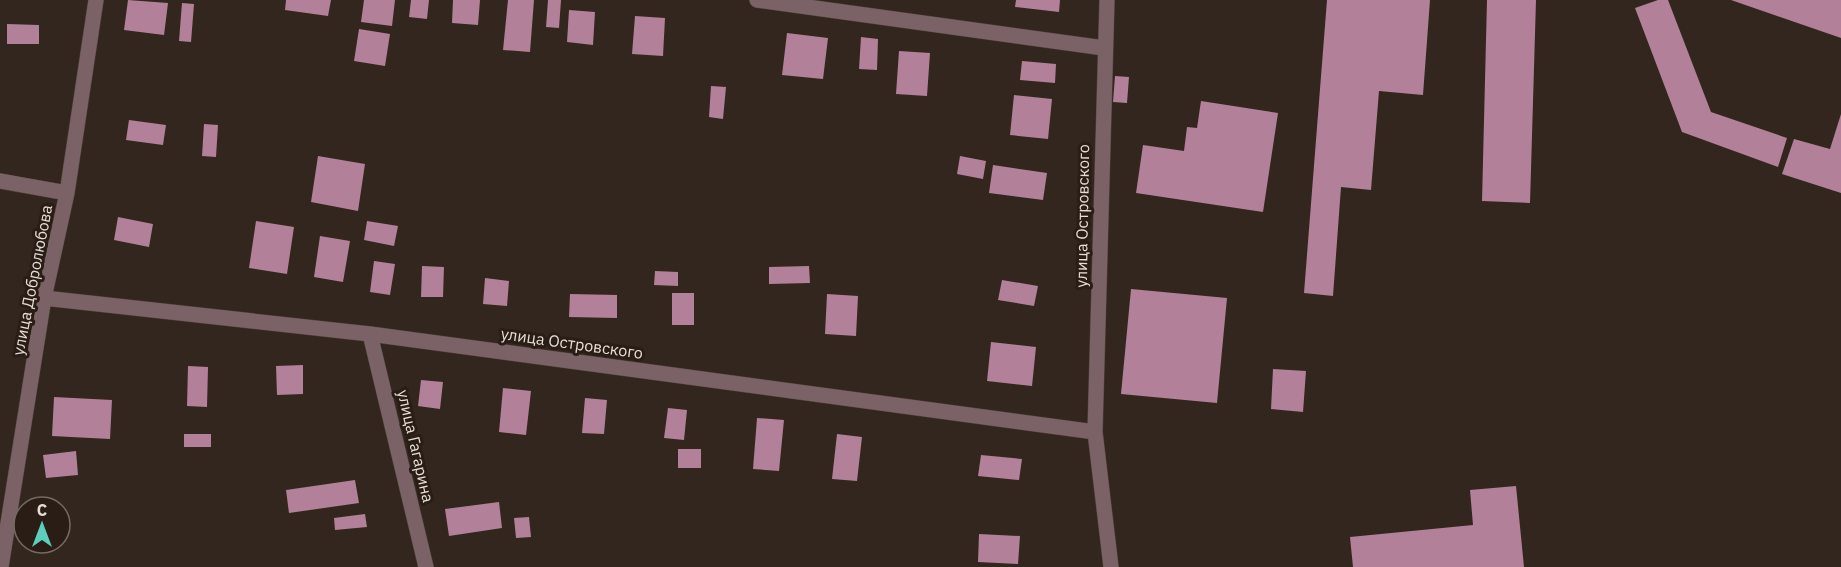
<svg xmlns="http://www.w3.org/2000/svg" width="1841" height="567" viewBox="0 0 1841 567" font-family="'IBM Plex Sans',sans-serif">
<style>
.building{fill:#b28199}
.lines{fill:none;stroke-linecap:round;stroke-linejoin:round}
.minor-casing{stroke:#50433c;stroke-width:16}
.minor{stroke:#7a6267;stroke-width:15}
.labels{text-anchor:middle;dominant-baseline:central;stroke-width:6;stroke-linejoin:round;paint-order:stroke}
.street-label{font-size:16px;fill:#e6ddd7;stroke:#291d15}
</style>
<rect width="100%" height="100%" fill="#33261e"/>
<path class="building" d="M128,0L168,3L164,35L124,30Z
M286,0H331L328,16L285,10Z
M364,0H395L392,26L361,22Z
M411,0H429L427,19L409,17Z
M453,0H480L478,25L452,23Z
M508,0H534L530,52L503,50Z
M548,0H561L559,28L546,27Z
M1016,0H1060L1059,12L1015,7Z
M1327,0H1430L1423,95L1379,91L1371,190L1341,187L1333,296L1304,293Z
M1487,0H1536L1530,203L1482,201Z
M1658,0H1668L1711,112L1787,138L1778,167L1682,132L1635,8Z
M1731,0H1841V38Z
M182,3L194,4L191,42L179,41Z
M569,10L595,12L593,45L567,42Z
M635,16L665,18L663,56L632,54Z
M7,24L39,25V44H7Z
M359,29L390,34L385,66L354,61Z
M787,33L828,38L823,79L782,75Z
M861,37L878,39L877,70L859,69Z
M899,51L930,53L927,96L896,94Z
M1022,61L1056,64L1055,83L1020,80Z
M1115,76L1129,77L1127,103L1113,102Z
M711,86L726,87L723,119L709,117Z
M1014,95L1052,99L1048,139L1010,135Z
M1201,101L1278,113L1263,212L1136,193L1143,145L1184,151L1187,127L1197,128Z
M1841,114V193L1782,174L1794,139L1830,149Z
M129,120L166,125L163,145L126,140Z
M204,124L218,125L216,157L202,156Z
M318,156L365,164L358,211L311,202Z
M960,156L986,161L983,179L957,174Z
M993,165L1047,173L1043,200L989,193Z
M118,217L153,224L149,247L114,240Z
M256,221L294,227L287,274L249,268Z
M367,221L398,226L394,246L364,240Z
M320,236L350,241L343,282L314,277Z
M374,261L395,264L390,295L370,292Z
M422,266L444,267L443,297H421Z
M809,266L810,283L769,284V267Z
M655,271L678,272V286L654,285Z
M485,278L509,281L507,306L483,304Z
M1002,280L1038,286L1034,306L998,300Z
M1131,289L1227,298L1217,403L1121,394Z
M672,293H694V325H672Z
M570,294L617,295V318L569,317Z
M827,294L858,296L856,336L825,334Z
M991,342L1036,347L1032,386L987,381Z
M303,365V394L277,395L276,366Z
M188,366L208,367L207,407L187,406Z
M1273,369L1306,371L1303,412L1271,409Z
M421,380L443,382L440,409L418,406Z
M503,388L531,391L526,435L499,432Z
M54,397L112,400L110,439L52,436Z
M585,398L607,400L604,434L582,433Z
M668,408L687,410L684,440L664,438Z
M757,418L784,420L779,471L753,469Z
M184,434H211V447H184Z
M837,434L862,437L857,481L832,479Z
M678,449H701V468H678Z
M76,451L78,475L46,478L43,455Z
M981,455L1022,459L1019,480L978,476Z
M355,480L359,503L289,513L286,490Z
M1516,486L1524,567H1353L1350,537L1473,525L1470,490Z
M499,502L502,528L449,536L445,509Z
M365,514L367,527L335,530L334,518Z
M529,517L531,537L516,538L514,518Z
M979,534L1020,536L1018,564L978,562Z"/>
<g class="lines">
<defs>
<path id="minor" d="M757,0L1104,48
M1107,0L1095,432L1111,567
M0,181L67,193
M44,298L370,334L1095,432
M370,334L426,567
M1,567L44,298L67,193L96,0"/>
</defs>
<use href="#minor" class="minor-casing"/>
<use href="#minor" class="minor"/>
</g>
<g class="labels">
<g class="street-label">
<text transform="translate(1082 216) rotate(-89)">улица Островского</text>
<text transform="translate(32 280) rotate(-79)">улица Добролюбова</text>
<text transform="translate(572 343) rotate(8)">улица Островского</text>
<text transform="translate(416 446) rotate(77)">улица Гагарина</text>
</g>
</g>
<g transform="translate(42 525)"><circle r="28" fill="#291d15" stroke="#756a63" stroke-width="1.5"/>
<path d="M0-4.5L10 22L0 15L-10 22Z" fill="#5ccebb"/>
<text y="-9" font-size="16" font-weight="bold" text-anchor="middle" fill="#e6ddd7">С</text>
</g>
</svg>
